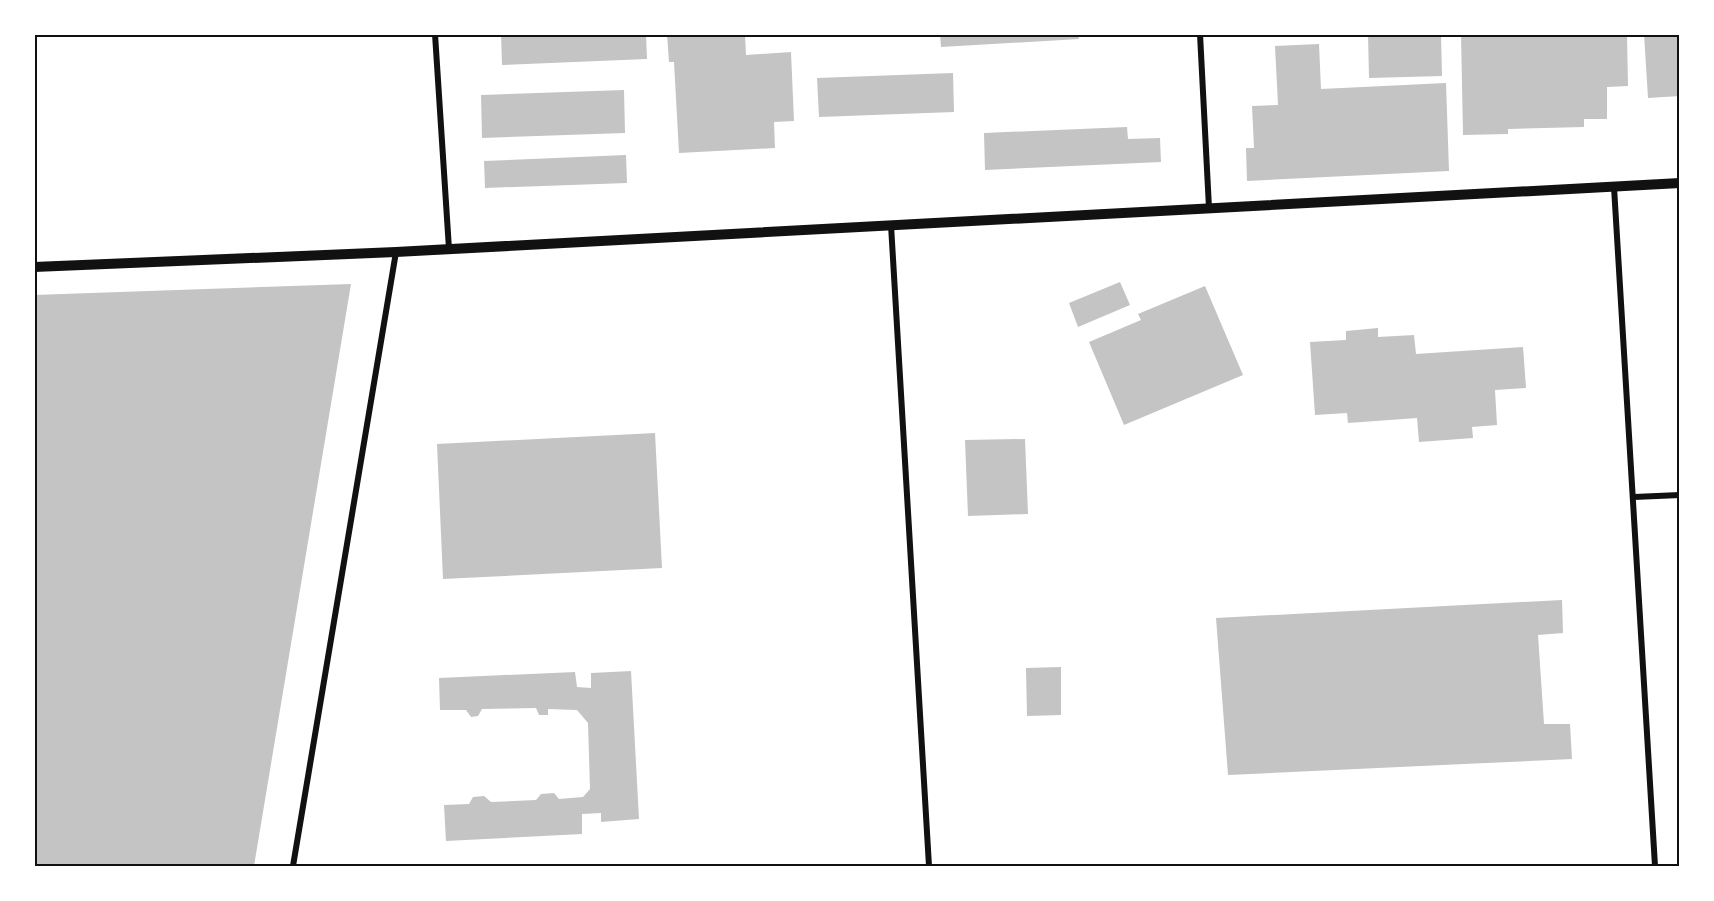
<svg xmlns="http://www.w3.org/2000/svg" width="1714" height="901" viewBox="0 0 1714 901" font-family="Barlow,sans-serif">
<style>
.building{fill:#c4c4c4}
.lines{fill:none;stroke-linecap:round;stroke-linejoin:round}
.minor{stroke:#111;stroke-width:6}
.tertiary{stroke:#111;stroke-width:10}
.neatline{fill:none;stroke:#111;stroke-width:2}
</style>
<rect width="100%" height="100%" fill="#fff"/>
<path class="building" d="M501,34H646L647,59L502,65Z
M667,34H745L746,55L791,52L794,121L774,122L775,148L679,153L674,62H669Z
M940,34H1078L1079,39L941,47Z
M1368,34H1441L1442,76L1369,78Z
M1461,34H1627L1628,86L1607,87V119H1584V127L1508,129V134L1463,135Z
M1644,34H1680V96L1648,98Z
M1319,44L1321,89L1446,83L1449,171L1247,181L1246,148H1254L1252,106L1278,105L1275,46Z
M953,73L954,112L819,117L817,78Z
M624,90L625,133L482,138L481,95Z
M1127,127L1128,139L1160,138L1161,162L985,170L984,133Z
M626,155L627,183L485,188L484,161Z
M1120,282L1130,305L1078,327L1069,303Z
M351,284L254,866H34V295Z
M1205,286L1243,375L1124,425L1089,342L1141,320L1138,314Z
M1378,328V337L1414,335L1416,354L1523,347L1526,388L1495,390L1497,425L1472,427L1473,438L1419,442L1417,418L1348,423L1347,413L1315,415L1310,342L1346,340V331Z
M655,433L662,568L443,579L437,444Z
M1025,439L1028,514L968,516L965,440Z
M1562,600L1563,633L1538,635L1544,724H1570L1572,759L1228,775L1216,618Z
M1061,667V715L1027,716L1026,668Z
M631,671L639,819L601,822V813L582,814V834L446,841L444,805L469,804L473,797L484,796L491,802L536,800L541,794L554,793L559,799L583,797L590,789L588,723L577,710L548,709V715H539L536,708L482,709L478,716L471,717L466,710H440L439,678L575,672L577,687L591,688V673Z"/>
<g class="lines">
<path class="minor" d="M435,34L449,249
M1200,34L1209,208
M1614,187L1655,866
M891,225L929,866
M1634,497L1680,495
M293,866L396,252"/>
<path class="tertiary" d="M34,267L396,252L1680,183"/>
</g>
<rect width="1714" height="901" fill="none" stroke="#ffffff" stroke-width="72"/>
<rect x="36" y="36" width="1642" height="829" class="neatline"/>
</svg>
